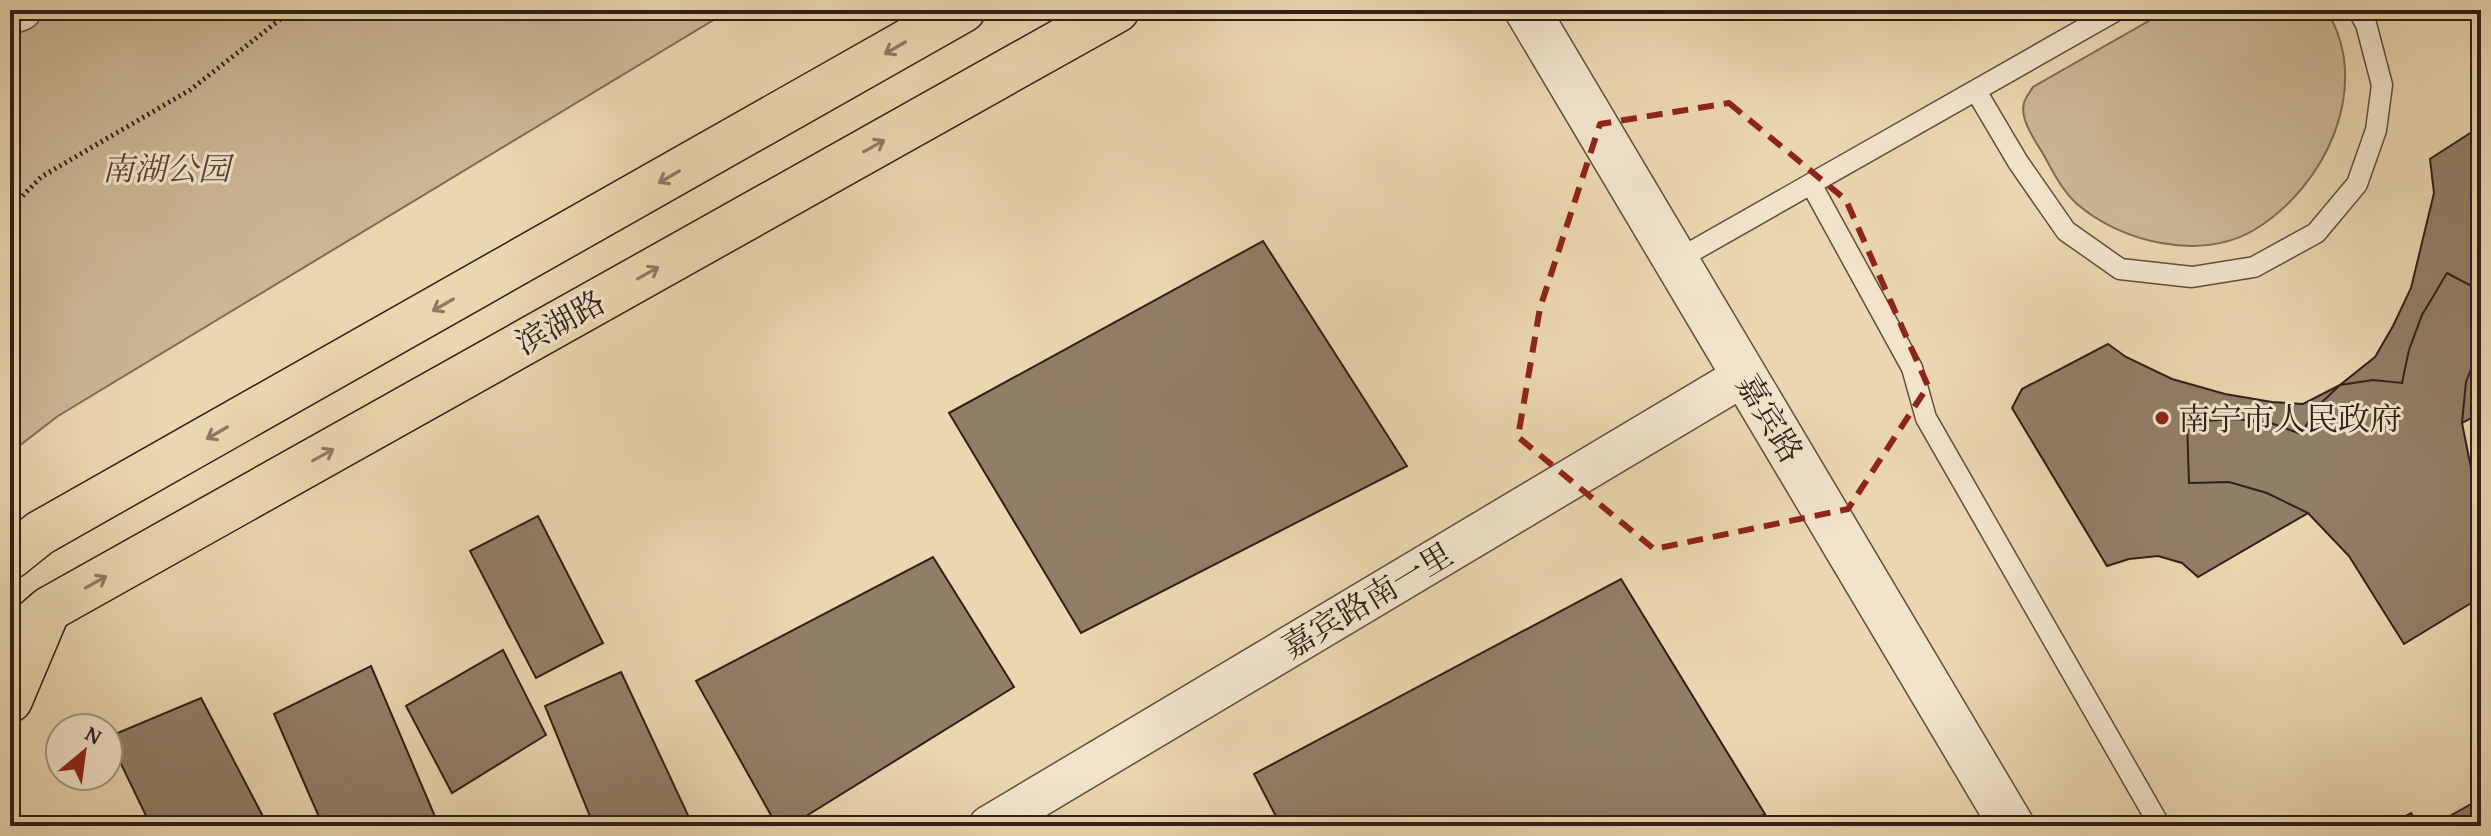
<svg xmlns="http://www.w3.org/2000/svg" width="2491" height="836" viewBox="0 0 2491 836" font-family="'Gentium Book Plus','Noto Serif SC',serif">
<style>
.green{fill:#cbb795;stroke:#7e6b56;stroke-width:2}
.building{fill:#917e67;stroke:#311f18;stroke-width:2}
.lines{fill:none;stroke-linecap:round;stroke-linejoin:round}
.service-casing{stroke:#5f4d3e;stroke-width:23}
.minor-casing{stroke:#5f4d3e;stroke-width:43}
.tertiary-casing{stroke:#5f4d3e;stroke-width:47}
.primary-casing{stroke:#311f18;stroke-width:47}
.path{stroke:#311f18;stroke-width:5;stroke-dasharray:2 4;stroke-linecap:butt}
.service{stroke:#f1e4cb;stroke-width:20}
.minor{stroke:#f1e4cb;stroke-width:40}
.tertiary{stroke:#f1e4cb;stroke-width:44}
.primary{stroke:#ead6af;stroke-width:44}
.oneway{stroke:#8e7a64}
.marked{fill:none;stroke:#8f2418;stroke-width:6;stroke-dasharray:16 10;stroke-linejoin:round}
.poi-dot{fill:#8f2418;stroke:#f1e4cb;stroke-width:3}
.labels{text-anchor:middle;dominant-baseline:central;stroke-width:6;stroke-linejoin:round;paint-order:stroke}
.park-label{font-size:32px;font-style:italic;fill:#584537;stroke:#f1e4cb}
.street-label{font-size:32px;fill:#311f18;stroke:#f1e4cb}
.poi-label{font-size:32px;fill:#311f18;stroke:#f1e4cb;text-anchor:start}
</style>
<rect width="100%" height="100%" fill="#ead6af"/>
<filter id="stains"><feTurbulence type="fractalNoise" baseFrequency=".0025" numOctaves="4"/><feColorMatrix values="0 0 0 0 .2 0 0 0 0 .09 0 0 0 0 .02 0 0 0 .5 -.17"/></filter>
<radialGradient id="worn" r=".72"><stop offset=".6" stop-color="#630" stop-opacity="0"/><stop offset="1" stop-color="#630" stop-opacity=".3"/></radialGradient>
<path class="green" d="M10,10H730L58,416L10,453Z
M2168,10H2326C2374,85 2325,188 2254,230C2201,261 2122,243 2077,204C2063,191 2055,176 2046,159C2038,144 2019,121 2024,103C2025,98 2030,92 2033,87Z"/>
<path class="building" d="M2481,126V291L2447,273L2422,315L2409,350L2402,383L2373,380L2340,385L2375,357L2393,326L2411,288L2434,193L2430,159Z
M1263,241L1407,466L1081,633L949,413Z
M2447,273L2481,291V344L2466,382L2462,423L2475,488L2481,500V597L2404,644L2349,556L2308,513L2267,493L2229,482L2189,483L2187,422L2235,419L2271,423L2301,434L2317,407L2340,385L2373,380L2402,383L2409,350L2422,315Z
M2108,344L2126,357L2172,379L2225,394L2272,402L2303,404L2340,385L2317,407L2301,434L2271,423L2235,419L2187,422L2189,483L2229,482L2267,493L2308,513L2198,577L2182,563L2158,556L2129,559L2107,566L2012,408L2022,389Z
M2481,344V413L2462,423L2466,382Z
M538,516L603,643L536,678L470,551Z
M933,557L1014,687L790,826H777L696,681Z
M1621,579L1765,814L1742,826H1281L1254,774Z
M503,650L546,735L452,793L406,706Z
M371,666L439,826H323L274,714Z
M621,672L693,826H594L545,706Z
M201,698L268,826H151L108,737Z
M2473,803L2481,817V826H2432Z
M2411,813L2419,826H2388Z"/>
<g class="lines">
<defs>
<path id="service" d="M1976,91L2018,162L2066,231L2120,269L2192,277L2254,267L2316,233L2357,184L2376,130L2382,85L2366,24L2358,10
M1811,184L1912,368L1926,418L2160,826
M1677,260L2117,10"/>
<path id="minor" d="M10,14L21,10
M989,826L1745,375"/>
<path id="tertiary" d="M1527,10L2012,826"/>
<path id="primary" d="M10,557L40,533L963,10
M10,643L49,609L1117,10
M10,700L45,617"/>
</defs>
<use href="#service" class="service-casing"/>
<use href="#minor" class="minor-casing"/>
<use href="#tertiary" class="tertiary-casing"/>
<use href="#primary" class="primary-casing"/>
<path class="path" d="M10,209L41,177L190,90L292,10"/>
<use href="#service" class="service"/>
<use href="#minor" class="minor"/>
<use href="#tertiary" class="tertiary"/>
<use href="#primary" class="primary"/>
</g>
<defs><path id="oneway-shaft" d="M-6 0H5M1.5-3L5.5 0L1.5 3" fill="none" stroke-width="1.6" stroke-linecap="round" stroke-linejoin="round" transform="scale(2)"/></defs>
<g class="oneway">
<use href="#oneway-shaft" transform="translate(895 48) rotate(150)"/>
<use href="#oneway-shaft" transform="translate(874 146) rotate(-29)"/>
<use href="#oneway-shaft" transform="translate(669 177) rotate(150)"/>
<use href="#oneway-shaft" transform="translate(648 273) rotate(-29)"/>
<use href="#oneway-shaft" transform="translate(443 305) rotate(150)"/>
<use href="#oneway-shaft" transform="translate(217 433) rotate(150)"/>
<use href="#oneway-shaft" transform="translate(323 455) rotate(-29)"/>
<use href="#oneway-shaft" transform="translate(96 582) rotate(-29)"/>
</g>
<path class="marked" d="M1729,103L1846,200L1928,386L1848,509L1654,549L1518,437L1540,308L1600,124Z"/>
<circle class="poi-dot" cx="2162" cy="418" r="8"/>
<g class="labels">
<g class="park-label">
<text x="166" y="168">南湖公园</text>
</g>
<g class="street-label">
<text transform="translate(560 322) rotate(-29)">滨湖路</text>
<text transform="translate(1770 418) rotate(59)">嘉宾路</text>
<text transform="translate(1367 600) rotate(-31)">嘉宾路南一里</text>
</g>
<g class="poi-label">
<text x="2178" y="418">南宁市人民政府</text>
</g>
</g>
<rect width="2491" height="836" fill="none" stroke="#ead6af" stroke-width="40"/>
<rect x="12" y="12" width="2467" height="812" fill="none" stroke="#311f18" stroke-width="4"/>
<rect x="20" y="20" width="2451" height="796" fill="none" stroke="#311f18" stroke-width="2"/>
<g transform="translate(84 752) rotate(29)"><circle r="38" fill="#f1e4cb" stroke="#a49583" stroke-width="2"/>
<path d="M0-6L14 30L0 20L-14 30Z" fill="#8f2418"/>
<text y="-12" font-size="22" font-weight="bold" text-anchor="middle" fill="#311f18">N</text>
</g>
<rect width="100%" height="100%" filter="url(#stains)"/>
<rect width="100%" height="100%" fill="url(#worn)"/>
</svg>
